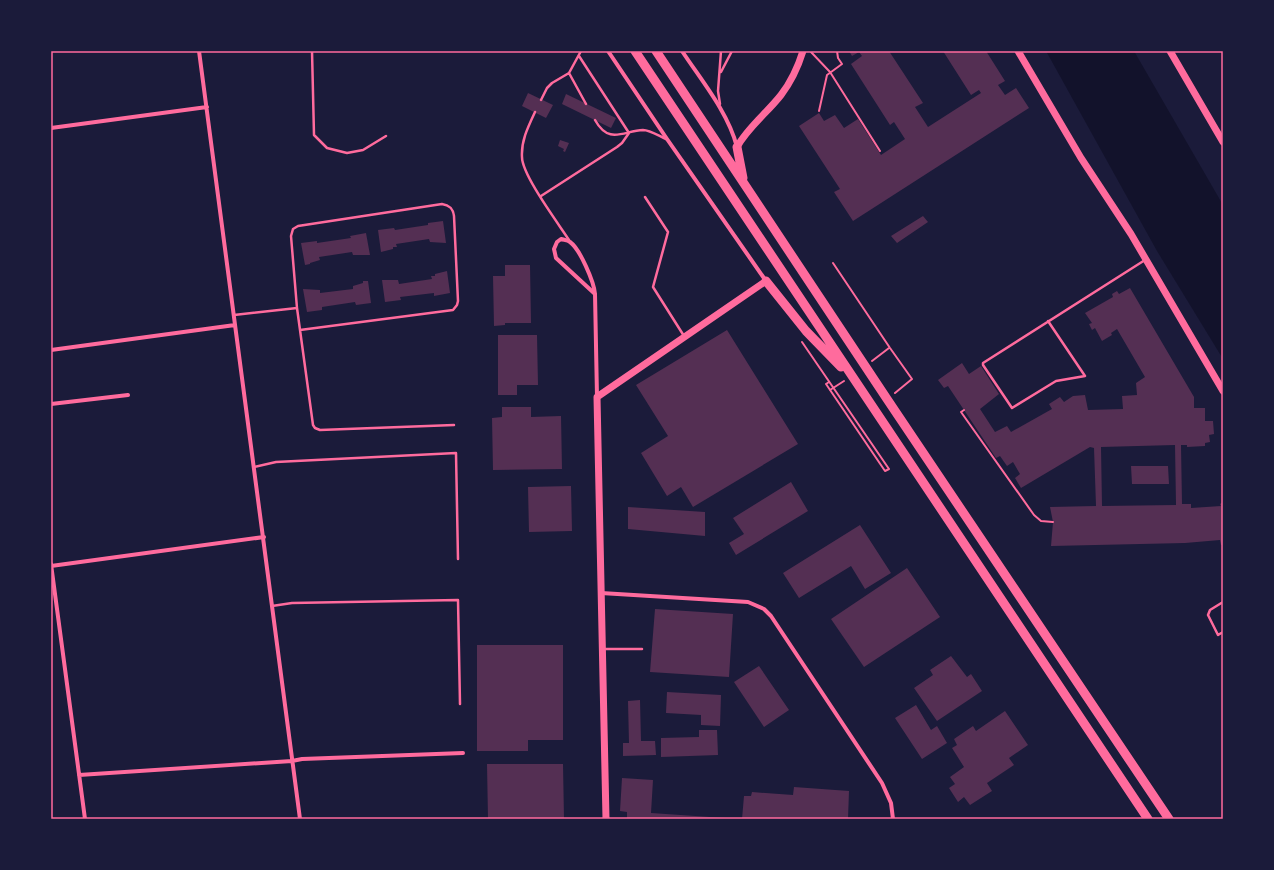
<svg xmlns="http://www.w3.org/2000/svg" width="1274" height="870" viewBox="0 0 1274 870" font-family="'DejaVu Sans',sans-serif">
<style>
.water{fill:#12122b}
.building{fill:#542f53;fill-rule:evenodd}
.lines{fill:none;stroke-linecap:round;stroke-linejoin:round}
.path{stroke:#ff6b9d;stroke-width:2}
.service{stroke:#ff6b9d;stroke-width:2.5}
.minor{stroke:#ff6b9d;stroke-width:4}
.tertiary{stroke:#ff6b9d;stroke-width:7}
.primary{stroke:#ff6b9d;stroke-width:9}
.neatline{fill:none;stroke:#ff6b9d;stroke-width:1.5}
</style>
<rect width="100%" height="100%" fill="#1b1b3a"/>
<path class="water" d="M1046,51H1134L1223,205V359L1157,251Z"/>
<path class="building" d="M849,51H889L923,103L915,107L928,127L981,93L979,90L971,95L943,51H986L1005,81L998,85L1005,95L1016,88L1029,108L853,221L834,192L840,189L799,126L819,113L824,121L835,115L844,128L858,119L881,155L905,139L894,122L890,125L851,64L862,56L859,52L852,56Z
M528,93L553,105L546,118L522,106Z
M566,94L616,118L611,128L562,104Z
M560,140L569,143L565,152L563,151L564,149L558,146Z
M923,216L928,222L897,243L891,236Z
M443,221L446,243L430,242L429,239L396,244L397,247H393V249L381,252L378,230L394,228L395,230L428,225V223Z
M366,233L370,255H353L352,252L319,257L320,260L310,263V264L305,265L301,243L317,241V243L351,238L350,236Z
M505,265H530L531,323H505V325L494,326L493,276H505Z
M447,271L450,293L434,296V293L400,297L401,300L385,302L382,280H398L399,284L432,279L431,276H435V274Z
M363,281H368L371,303L356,305L355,302L322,307V310L307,312L303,289L320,290V293L353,289V286L363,283Z
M1130,288L1194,397V408H1205V421H1213L1214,434L1209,435L1210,442L1205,443V446L1187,447V445H1181L1182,504H1191V508L1221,506L1220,504L1223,502V545H1221L1220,540L1185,543L1051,546L1053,522L1050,507L1096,506L1094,448L1090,447L1021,488L1015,478L1020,474L1013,462L1007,466L1000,456L996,458L948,386L944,388L938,380L962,363L969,374L981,366L999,394L980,409L995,432L1007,426L1011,432L1052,409L1049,404L1060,397L1064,402L1073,396L1085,395L1088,410L1123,409L1122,396L1137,395L1136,383L1145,377L1117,329L1111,333L1112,335L1102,341L1095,328L1092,330L1089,324L1092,323L1085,313L1113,297L1112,294L1117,291L1119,294ZM1175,445L1176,505L1102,506L1101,447Z
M727,330L798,444L693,507L681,487L667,496L641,453L668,436L636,385Z
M498,335H537L538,385H517V395H498Z
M502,407H531V417L561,416L562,469L493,470L492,418L502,417Z
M1131,466H1168L1169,484H1132Z
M791,482L808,511L736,555L729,543L744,534L733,518Z
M571,486L572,531L529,532L528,487Z
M628,507L705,512V536L628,529Z
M860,525L891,573L865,589L851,566L799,598L783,573Z
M907,568L940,617L864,667L831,619Z
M655,609L733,614L729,677L650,672Z
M477,645H563V740H528V751H477Z
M951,656L967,677L971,674L982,691L937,721L914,688L933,675L930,670Z
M759,666L789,710L764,727L734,682Z
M667,692L721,695L720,726L701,725V715L666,713Z
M640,700L641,741H655L656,755L623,756V743H629L628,701Z
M916,705L931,730L937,726L947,743L922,759L895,718Z
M1005,711L1028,745L1009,758L1014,765L987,783L992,791L970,805L964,797L958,802L949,788L955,784L950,777L964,767L952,748L957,745L954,739L973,726L976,731Z
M699,730H717L718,755L661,757V738L699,737Z
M487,764H563L564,819H488Z
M622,778L653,780L651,813L725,818V819H627V812L620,811Z
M794,787L849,791L848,819H742L744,796H751L752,792L793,795Z"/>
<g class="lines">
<path class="path" d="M811,52L830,72L880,151
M819,111L827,75L842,64L838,58L837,51
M833,263L890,348L912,379L895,393
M802,342L889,469L885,471L826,384L829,382
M872,361L889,348
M830,390L844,381
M964,410L961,412L1034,515L1041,521L1053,522"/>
<path class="service" d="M312,51L314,135L327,148L347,153L363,150L386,136
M579,56L629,133
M721,72L732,51
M569,73L586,104
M541,100L547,88L552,83L569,73L581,51
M720,104L718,91L721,51
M535,112C528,127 521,141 522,157C522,175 558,223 569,240
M595,120C609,145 623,131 643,130C650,130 659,136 666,139
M541,196L617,147L622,143L629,133
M645,197L668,232L653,287L684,336
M234,315L297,308
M1048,321L1085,376L1056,381L1012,408L983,365V363L1145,260
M300,330L453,310L457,305L458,301L454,216C453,208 449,205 442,204L298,226L293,229L291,236L297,308L313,425L315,428L320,430L454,425
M254,467L276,462L456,453L458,559
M1223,602L1210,610L1208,615L1218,635L1223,632
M272,606L292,603L458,600L460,704
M602,649H642"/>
<path class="minor" d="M199,51L300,819
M608,51L667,139L766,281
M682,51C701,80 728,112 737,147
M51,128L207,107
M595,294L556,258L554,249L557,242L561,239C564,240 568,240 570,242C580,249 594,282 595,294L597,397
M51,350L235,325
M51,404L128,395
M51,564L85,819
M51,566L264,537
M601,593L748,602L764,609L771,616L882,783L891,803L893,819
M79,775L292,761L302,759L463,753"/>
<path class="tertiary" d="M1018,51L1081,158L1131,234L1223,391
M1170,51L1223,142
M737,147C748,127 767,113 781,95C791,82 798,67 803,51
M606,819L597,397L766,281"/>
<path class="primary" d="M635,51L1148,819
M656,51L887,399L1169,819
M737,147L743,178
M766,281L806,331L841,367"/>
</g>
<rect width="1274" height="870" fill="none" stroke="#1b1b3a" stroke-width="104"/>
<rect x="52" y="52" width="1170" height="766" class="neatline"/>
</svg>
